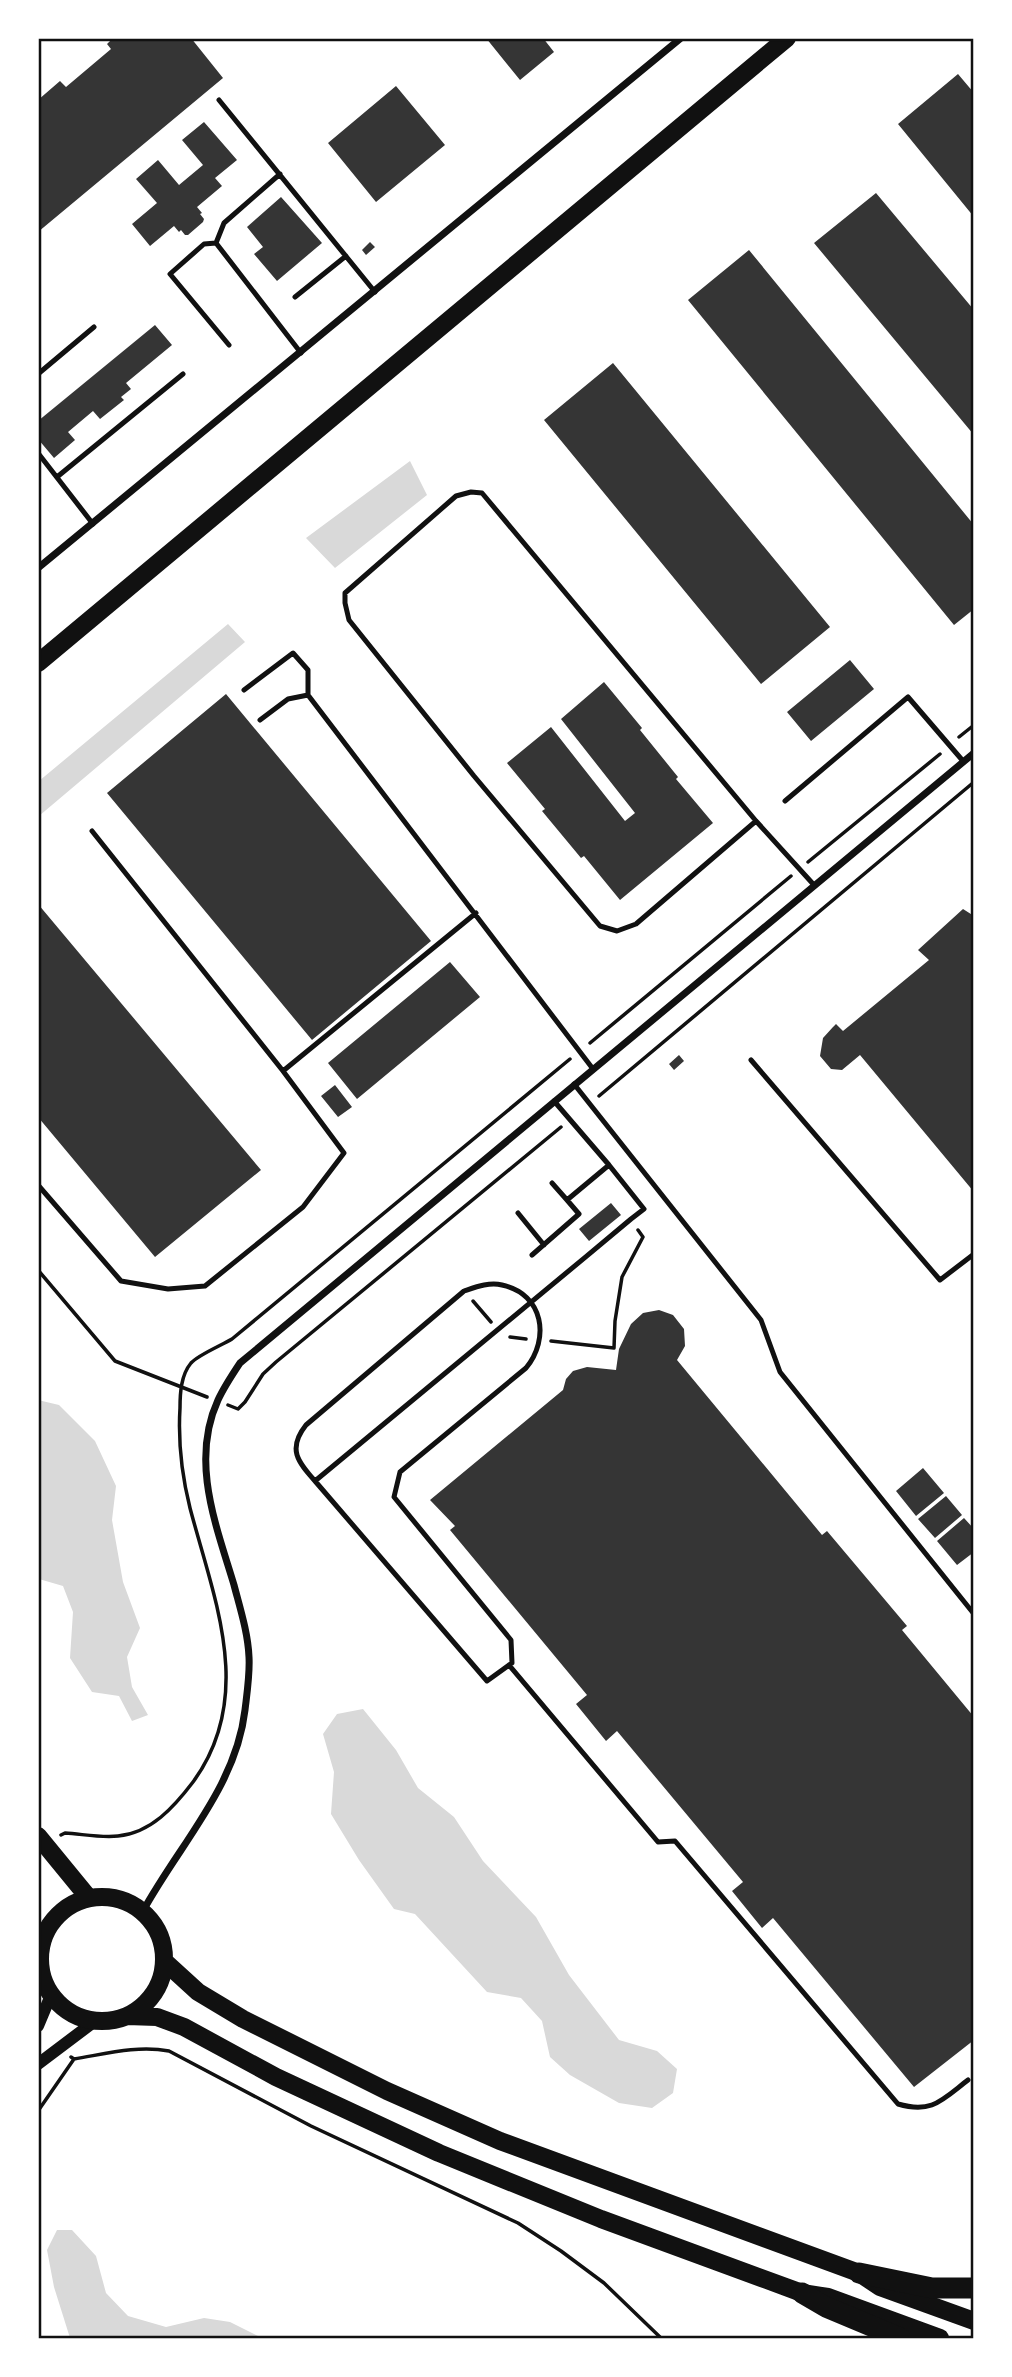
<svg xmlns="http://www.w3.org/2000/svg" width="1012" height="2377" viewBox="0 0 1012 2377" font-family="Merriweather,serif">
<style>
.water{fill:#d9d9d9}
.building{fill:#353535}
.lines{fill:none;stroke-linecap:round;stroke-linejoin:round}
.path{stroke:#111;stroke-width:3.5}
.service{stroke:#111;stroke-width:5}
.minor{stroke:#111;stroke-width:7}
.tertiary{stroke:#111;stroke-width:12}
.primary{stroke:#111;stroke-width:18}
.motorway{stroke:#111;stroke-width:21}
.neatline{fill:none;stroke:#111;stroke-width:2.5}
</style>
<rect width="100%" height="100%" fill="#fff"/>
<path class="water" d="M410,461L427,495L335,568L306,538Z
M228,624L245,642L39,816V781Z
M38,1400L59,1405L95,1441L116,1486L112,1520L123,1582L140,1628L127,1657L132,1687L148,1715L132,1721L119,1696L92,1692L70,1658L73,1612L63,1586L39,1579Z
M363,1709L396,1750L418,1788L454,1817L483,1861L536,1917L569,1975L619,2040L657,2051L677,2069L673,2093L652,2108L619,2103L570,2075L550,2057L542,2021L521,1998L487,1992L415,1914L394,1909L359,1860L331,1814L334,1772L323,1734L337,1714Z
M57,2230H72L96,2256L106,2293L128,2316L166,2327L204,2318L230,2322L262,2338H70L54,2287L47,2250Z"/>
<path class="building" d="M113,38H191L223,78L38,232V100L60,81L66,87L111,49L107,44Z
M486,38H543L554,52L520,80Z
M958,74L974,93V217L898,124Z
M396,86L445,145L376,202L328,143Z
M204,122L237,160L215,178L222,186L197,207L202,213L200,214L204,219L203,222L188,235H185L181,230L179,232L174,226L150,246L132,224L157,203L136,179L158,160L179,185L203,165L182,140Z
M876,193L974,310V435L814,243Z
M281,197L322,243L277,281L254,254L263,247L247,227Z
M370,242L375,247L366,255L362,250Z
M749,250L974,525V609L954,625L688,300Z
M155,325L172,345L126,383L131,389L121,397L124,400L100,419L93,411L68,432L75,440L54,458L38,439V421Z
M613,363L830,627L761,684L544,420Z
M850,660L874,689L811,741L787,712Z
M604,682L642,728L640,730L678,777L676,779L713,823L620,900L584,856L581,858L542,811L545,809L507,763L551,727L625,821L635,813L561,719Z
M226,694L431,941L312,1040L107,793Z
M38,904L261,1170L155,1257L38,1117Z
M963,909L974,916V1192L860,1055L842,1070L831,1069L820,1056L823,1038L833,1027L836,1024L843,1031L929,960L918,950Z
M450,962L480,997L357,1099L328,1063Z
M679,1055L684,1061L674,1070L669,1064Z
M335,1085L352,1107L338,1117L321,1096Z
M611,1203L621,1215L589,1241L579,1229Z
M659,1310L673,1315L684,1329L685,1346L677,1360L822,1535L827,1531L907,1626L902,1630L974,1717V2040L914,2087L773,1918L762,1928L732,1891L743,1882L617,1731L606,1741L576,1704L587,1695L450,1530L455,1526L430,1500L563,1390L566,1379L573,1371L587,1367L616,1370L619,1349L631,1324L643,1313Z
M923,1468L944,1493L916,1516L896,1491Z
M946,1496L962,1515L935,1538L918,1519Z
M964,1518L974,1529V1552L957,1565L937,1541Z"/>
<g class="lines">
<path class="path" d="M959,737L974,725
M808,862L940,754
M590,1043L791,876
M599,1096L974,782
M38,1270L115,1361L207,1397
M473,1301L491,1322
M510,1337L526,1339
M551,1341L614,1348L615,1321L622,1277L643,1237L638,1230
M228,1405L238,1409L245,1402L263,1374L276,1362L561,1127
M61,1835L65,1833C82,1834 101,1838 118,1836C151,1833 174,1807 193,1782C256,1696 214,1599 190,1508C182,1476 178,1441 180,1408C180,1393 181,1375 191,1363C198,1355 222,1345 232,1339L570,1059
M71,2057L74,2059C105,2054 137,2045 169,2051L311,2126L518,2223L561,2251L604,2283L661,2338
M38,2111L74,2059"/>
<path class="service" d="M219,100L375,292
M280,174L224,223L216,243L301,353
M216,243L204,244L170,274L229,345
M295,297L346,256
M38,374L94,327
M38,453L93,524
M57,477L183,374
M244,690L293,653L308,670V695L593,1069
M260,720L288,699L308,695
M785,801L908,697L963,761
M756,821L636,924L617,931L600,926L474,776L349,620L345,603V593L456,496L471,492L482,493L756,821L814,885
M751,1060L940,1280L974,1254
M283,1071L476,913
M574,1084L761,1320L780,1372L974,1614
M552,1183L567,1200
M38,1185L121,1281L168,1289L205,1286L303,1207L344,1153L283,1071L92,831
M518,1213L544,1245
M532,1255L579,1214L567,1200L609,1165L554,1101
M315,1481C298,1462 287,1449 306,1425L464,1291C476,1287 489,1282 502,1285C544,1294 550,1339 526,1368L400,1472L394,1497L511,1640L512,1663L487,1681L315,1481C420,1394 526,1307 631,1219L644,1209L609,1165
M509,1665L658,1842L675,1841L898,2104C932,2114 942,2100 968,2080"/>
<path class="minor" d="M38,568L681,38
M143,1911C179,1845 236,1787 245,1710C247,1693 250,1674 249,1657C248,1633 240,1608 234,1585C216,1525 190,1461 218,1400C224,1387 232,1375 240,1363L974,753"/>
<path class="tertiary" d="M38,2026L51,1995
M38,2064L95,2021"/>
<path class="primary" d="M38,663L787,38
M38,1836L88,1897
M40 1959a62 62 0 1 1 124 0a62 62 0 1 1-124 0Z
M164,1961L198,1992L243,2019L387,2091L500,2141L859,2273L880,2287L974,2321
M127,2016L157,2017L184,2027L276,2077L439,2153L601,2219L802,2293L828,2297L940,2338"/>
<path class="motorway" d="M859,2273L932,2288H974
M802,2293L826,2307L900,2338"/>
</g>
<rect width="1012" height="2377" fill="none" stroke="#ffffff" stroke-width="80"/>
<rect x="40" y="40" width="932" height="2297" class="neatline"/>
</svg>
